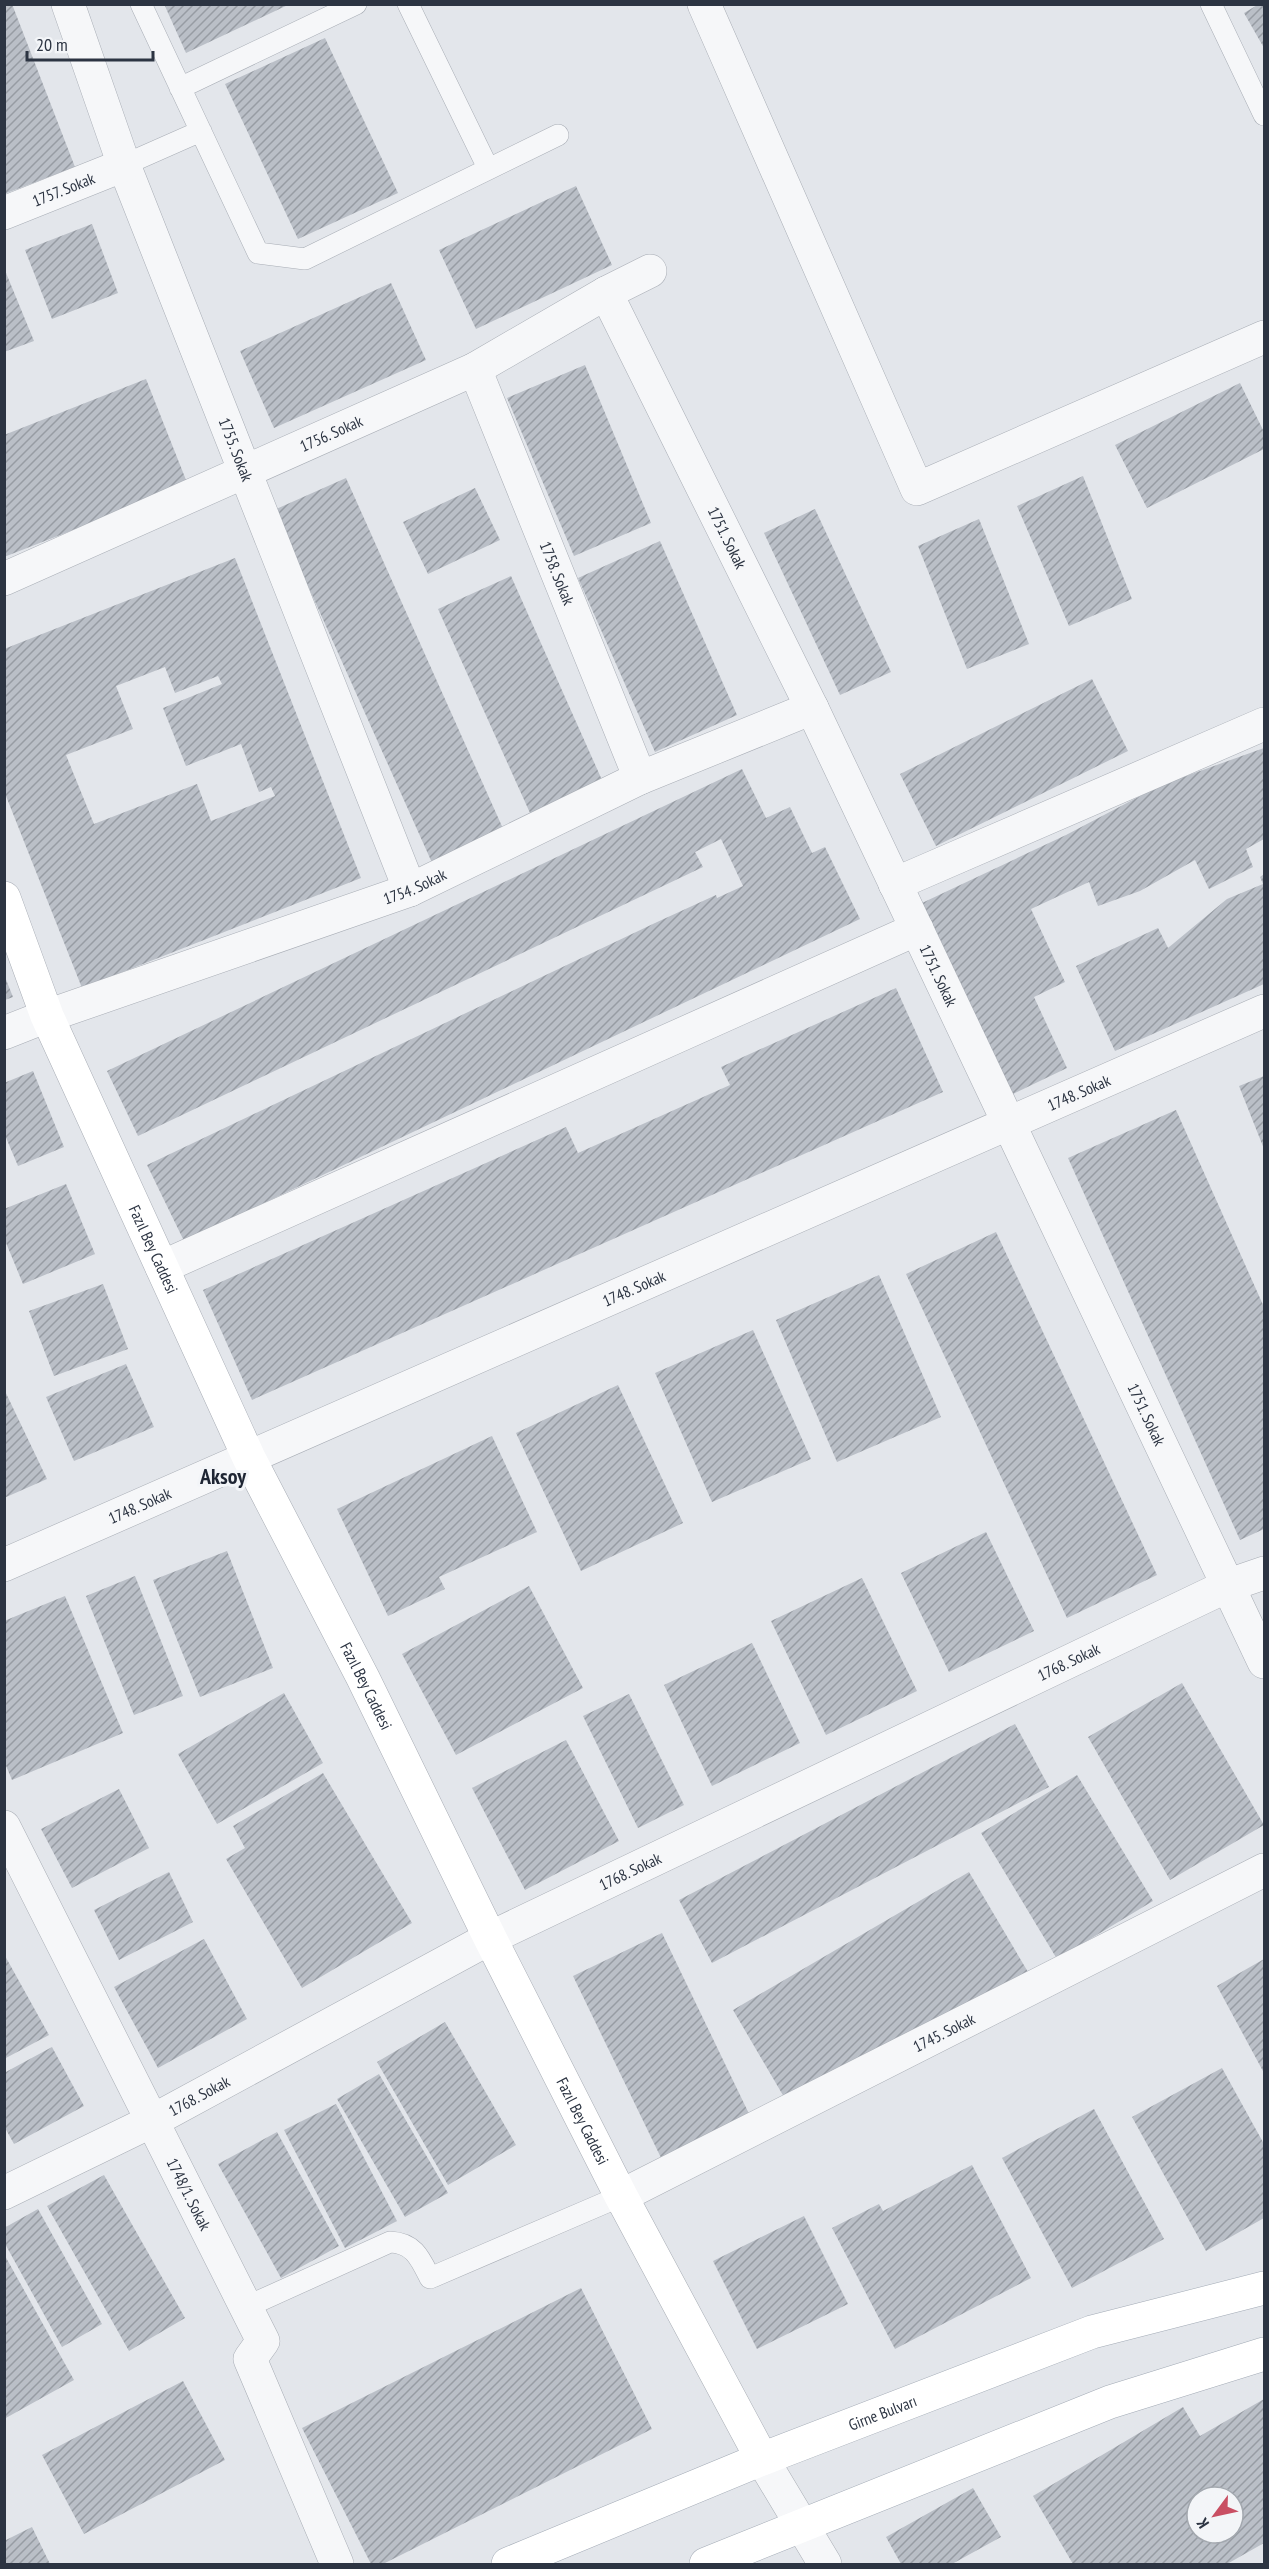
<svg xmlns="http://www.w3.org/2000/svg" width="1269" height="2569" viewBox="0 0 1269 2569" font-family="'PT Sans Narrow',sans-serif">
<style>
.building{fill:url(#building-hatch);fill-rule:evenodd}
.lines{fill:none;stroke-linecap:round;stroke-linejoin:round}
.lane-casing{stroke:#a8adb5;stroke-width:22}
.street-casing{stroke:#a8adb5;stroke-width:34}
.secondary-casing{stroke:#a8adb5;stroke-width:34}
.primary-casing{stroke:#a3abb6;stroke-width:34}
.lane{stroke:#f6f7f9;stroke-width:21}
.street{stroke:#f6f7f9;stroke-width:33}
.secondary{stroke:#fff;stroke-width:33}
.primary{stroke:#fff;stroke-width:33}
.labels{text-anchor:middle;dominant-baseline:central;stroke-width:6;stroke-linejoin:round;paint-order:stroke}
.street-label{font-size:16px;fill:#2c3442;stroke:#f3f5f8}
.district-label{font-size:22px;font-weight:bold;fill:#1e2533;stroke:#f3f5f8}
</style>
<defs>
<pattern id="building-hatch" width="6" height="6" patternUnits="userSpaceOnUse" patternTransform="scale(1.5)"><rect width="6" height="6" fill="#babfc7"/><path d="M-1 1l2-2M0 6l6-6M5 7l2-2" fill="none" stroke="#979ca3"/></pattern>
</defs>
<rect width="100%" height="100%" fill="#e3e6eb"/>
<path class="building" d="M4,4H12L75,167L4,194Z
M164,4H290L186,53Z
M1259,4H1264V48L1244,13Z
M325,38L398,193L298,239L225,84Z
M576,186L612,265L476,329L439,250Z
M92,224L118,293L52,319L25,250Z
M4,268L34,341L4,352Z
M391,283L426,360L274,428L240,351Z
M585,365L651,523L574,556L507,398Z
M146,379L188,485L4,557V435Z
M1240,383L1264,432V449L1147,508L1115,445Z
M1083,476L1132,599L1069,626L1017,506Z
M346,478L505,833L433,865L274,510Z
M475,488L500,540L428,574L403,522Z
M815,509L891,672L840,695L764,533Z
M979,519L1029,644L967,669L918,546Z
M660,541L737,715L655,752L578,578Z
M235,558L361,878L82,988L4,791V649ZM165,667L175,693L218,676L222,684L163,708L186,766L241,744L259,792L271,787L275,796L211,821L197,784L94,824L66,755L133,729L116,686Z
M511,576L602,780L530,813L438,609Z
M1092,679L1128,751L936,846L900,774Z
M1264,748V839L1246,849L1253,867L1209,889L1195,860L1140,891L1098,906L1089,882L1031,909L1065,982L1034,997L1067,1068L1013,1094L922,903L1066,835L1161,785Z
M742,769L766,818L790,807L812,853L825,847L860,919L184,1241L147,1165L655,923L716,895L717,898L743,886L721,839L695,852L703,867L138,1136L107,1071Z
M1264,874V984L1115,1051L1076,966L1158,928L1168,948L1227,899L1263,884L1260,877Z
M5,977L13,997L5,1000Z
M896,988L943,1092L252,1400L203,1290L566,1127L578,1153L730,1085L721,1067Z
M33,1071L64,1147L18,1166L4,1133V1083Z
M1264,1076V1149L1239,1086Z
M1176,1110L1264,1307V1529L1240,1540L1068,1158Z
M66,1184L95,1254L23,1284L4,1238V1209Z
M996,1232L1157,1575L1067,1618L906,1274Z
M879,1275L941,1417L837,1462L776,1320Z
M103,1284L128,1349L54,1376L29,1311Z
M753,1330L811,1459L712,1502L655,1373Z
M126,1364L154,1427L74,1461L46,1397Z
M618,1385L683,1523L581,1571L516,1433Z
M4,1389L47,1479L4,1498Z
M492,1436L537,1532L439,1577L445,1589L388,1616L337,1509Z
M986,1532L1034,1631L949,1672L901,1573Z
M227,1551L273,1668L200,1697L153,1580Z
M135,1576L183,1696L134,1715L86,1596Z
M862,1578L917,1691L826,1735L771,1621Z
M529,1586L583,1688L456,1755L402,1654Z
M65,1596L123,1733L12,1780L4,1761V1621Z
M752,1643L800,1743L712,1786L664,1685Z
M1182,1683L1264,1825L1170,1880L1088,1737Z
M284,1693L323,1763L217,1824L178,1754Z
M629,1694L684,1805L638,1828L583,1716Z
M1015,1724L1049,1787L712,1963L679,1900Z
M566,1740L619,1841L525,1890L472,1788Z
M323,1773L412,1923L302,1988L226,1859L245,1848L233,1826Z
M1077,1775L1153,1901L1057,1959L981,1833Z
M119,1789L149,1848L72,1888L41,1829Z
M169,1872L193,1922L119,1960L94,1910Z
M969,1872L1028,1972L791,2109L733,2010Z
M662,1933L753,2122L664,2164L573,1976Z
M204,1939L247,2019L158,2068L114,1987Z
M4,1954L49,2035L4,2059Z
M1264,1959V2073L1217,1986Z
M445,2022L516,2145L448,2185L377,2062Z
M52,2047L84,2106L14,2144L4,2126V2073Z
M1222,2068L1264,2144V2218L1206,2251L1132,2117Z
M379,2074L448,2193L405,2217L337,2099Z
M336,2104L397,2221L345,2248L284,2130Z
M1094,2109L1164,2239L1072,2288L1002,2158Z
M277,2132L339,2246L281,2278L218,2164Z
M972,2165L1031,2278L895,2349L832,2228L879,2204L883,2211Z
M104,2175L185,2318L129,2351L47,2206Z
M38,2209L102,2324L62,2347L4,2242V2228Z
M804,2216L848,2304L757,2349L713,2261Z
M4,2254L74,2380L4,2419Z
M581,2288L652,2429L383,2564H371L302,2428Z
M183,2381L225,2460L84,2534L42,2455Z
M1264,2399V2543L1227,2564H1073L1033,2496L1183,2407L1200,2436ZM1197,2497H1233V2533H1197Z
M973,2488L1001,2537L952,2564H901L886,2537Z
M32,2527L50,2564H4V2541Z"/>
<g class="lines">
<defs>
<path id="lane" d="M141,4L258,253L305,259L558,135
M408,4L488,168
M1211,4L1264,115
M180,88L356,4
M124,165L201,131
M246,2307L390,2242C414,2243 420,2258 430,2278L621,2196"/>
<g id="street">
<path id="s1" d="M68,4L124,165L410,890"/>
<path d="M704,4L917,489L1264,337"/>
<path id="s2" d="M4,213L124,165"/>
<path id="s3" d="M606,293L812,708L1264,1662"/>
<path id="s4" d="M475,369L640,778"/>
<path id="s5" d="M4,579L475,369L606,293L650,271"/>
<path d="M895,884L1264,724"/>
<path id="s6" d="M4,1033L47,1016L410,890L640,778L812,708"/>
<path d="M162,1267L917,929"/>
<path id="s7" d="M4,1565L1264,1011"/>
<path id="s8" d="M4,1827L263,2341L250,2359L337,2564"/>
<path id="s9" d="M4,2193L154,2120L490,1938L1229,1585L1264,1573"/>
<path id="s10" d="M621,2196L1264,1870"/>
<path d="M762,2459L825,2564"/>
</g>
<g id="secondary">
<path id="s11" d="M4,898L47,1016L249,1458L363,1678L490,1938L621,2196L762,2459"/>
</g>
<g id="primary">
<path id="s12" d="M508,2564L762,2459L1092,2332L1264,2288"/>
<path d="M706,2564L1110,2402L1264,2354"/>
</g>
</defs>
<use href="#lane" class="lane-casing"/>
<use href="#street" class="street-casing"/>
<use href="#secondary" class="secondary-casing"/>
<use href="#primary" class="primary-casing"/>
<use href="#lane" class="lane"/>
<use href="#street" class="street"/>
<use href="#secondary" class="secondary"/>
<use href="#primary" class="primary"/>
</g>
<g class="labels">
<g class="street-label">
<text stroke="none"><textPath href="#s2" startOffset="64">1757. Sokak</textPath></text>
<text stroke="none"><textPath href="#s5" startOffset="358">1756. Sokak</textPath></text>
<text stroke="none"><textPath href="#s1" startOffset="476">1755. Sokak</textPath></text>
<text stroke="none"><textPath href="#s3" startOffset="273">1751. Sokak</textPath></text>
<text stroke="none"><textPath href="#s4" startOffset="220">1758. Sokak</textPath></text>
<text stroke="none"><textPath href="#s6" startOffset="436">1754. Sokak</textPath></text>
<text stroke="none"><textPath href="#s3" startOffset="759">1751. Sokak</textPath></text>
<text stroke="none"><textPath href="#s7" startOffset="1174">1748. Sokak</textPath></text>
<text stroke="none"><textPath href="#s11" startOffset="382">Fazıl Bey Caddesi</textPath></text>
<text stroke="none"><textPath href="#s7" startOffset="688">1748. Sokak</textPath></text>
<text stroke="none"><textPath href="#s3" startOffset="1245">1751. Sokak</textPath></text>
<text stroke="none"><textPath href="#s7" startOffset="148">1748. Sokak</textPath></text>
<text stroke="none"><textPath href="#s9" startOffset="1190">1768. Sokak</textPath></text>
<text stroke="none"><textPath href="#s11" startOffset="868">Fazıl Bey Caddesi</textPath></text>
<text stroke="none"><textPath href="#s9" startOffset="704">1768. Sokak</textPath></text>
<text stroke="none"><textPath href="#s10" startOffset="362">1745. Sokak</textPath></text>
<text stroke="none"><textPath href="#s9" startOffset="218">1768. Sokak</textPath></text>
<text stroke="none"><textPath href="#s11" startOffset="1354">Fazıl Bey Caddesi</textPath></text>
<text stroke="none"><textPath href="#s8" startOffset="411">1748/1. Sokak</textPath></text>
<text stroke="none"><textPath href="#s12" startOffset="404">Girne Bulvarı</textPath></text>
</g>
<g class="district-label">
<text x="223" y="1476">Aksoy</text>
</g>
</g>
<rect width="1269" height="2569" fill="none" stroke="#2c3442" stroke-width="12"/>
<g transform="translate(1215 2515) rotate(237)"><circle r="28" fill="#f3f5f8" stroke="#a3a8af" stroke-width="1.5"/>
<path d="M0-4.5L10 22L0 15L-10 22Z" fill="#c94f63"/>
<text y="-9" font-size="16" font-weight="bold" text-anchor="middle" fill="#2c3442">K</text>
</g>
<path d="M27 51v9h126v-9" fill="none" stroke="#2c3442" stroke-width="3"/>
<text x="36" y="51" font-size="18" fill="#2c3442" stroke="#f3f5f8" stroke-width="4.5" paint-order="stroke">20 m</text>
</svg>
